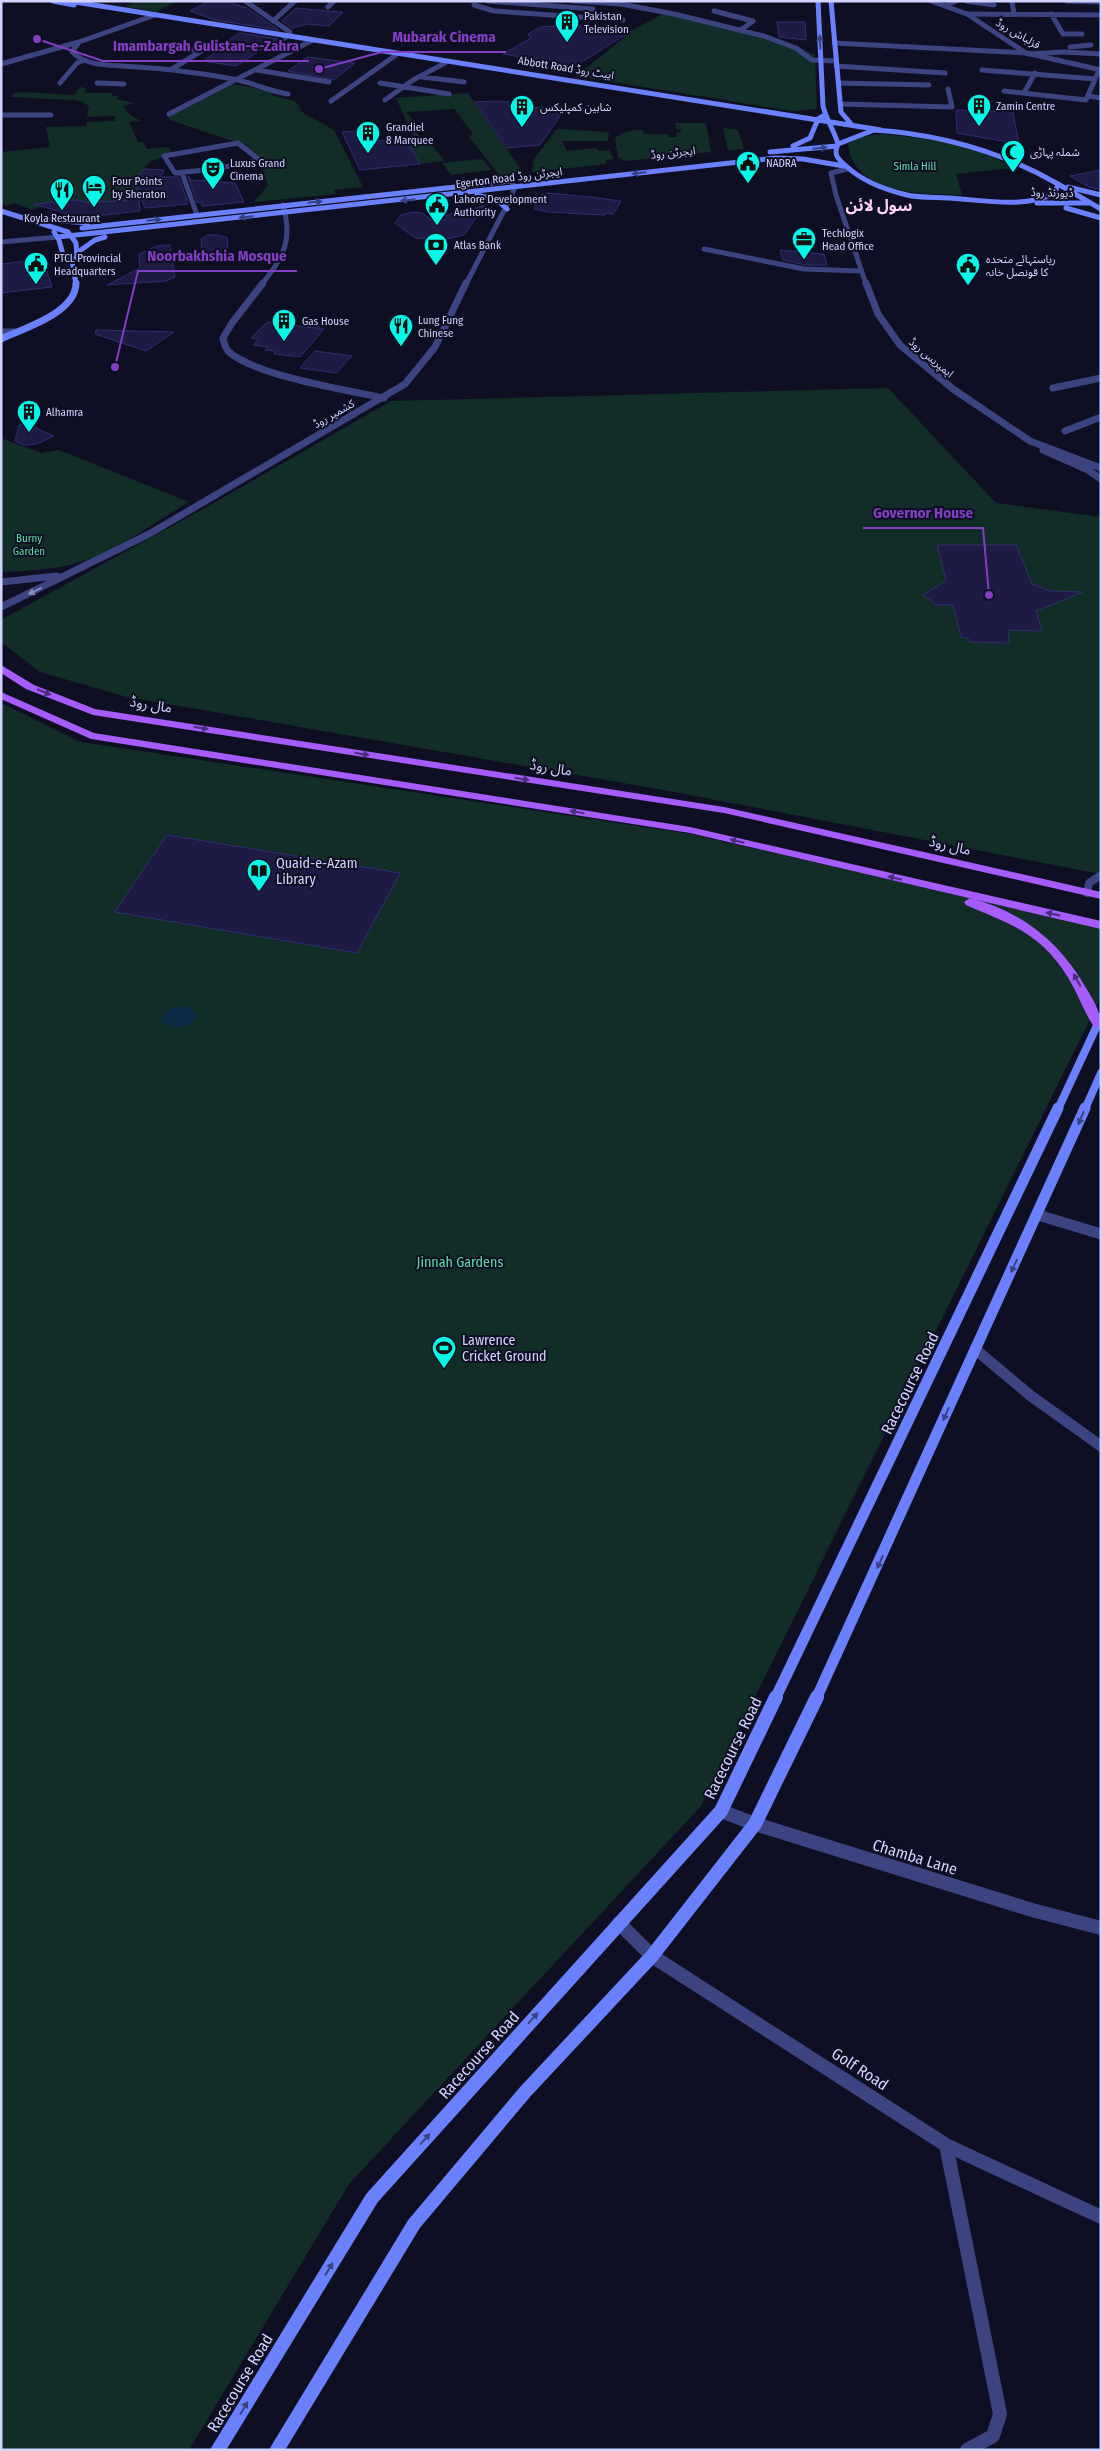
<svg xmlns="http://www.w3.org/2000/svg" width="1102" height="2451" viewBox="0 0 1102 2451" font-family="'Fira Sans Condensed','Noto Sans Arabic',sans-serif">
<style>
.green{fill:#122d28}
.water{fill:#0d2a44}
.building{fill:#1d1b44;stroke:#302e6f}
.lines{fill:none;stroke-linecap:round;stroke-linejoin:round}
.minor-far4{stroke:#3b4481;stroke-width:5}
.minor-far3{stroke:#3b4481;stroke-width:7}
.minor-far2{stroke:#3b4481;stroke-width:8}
.minor-far1{stroke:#3b4481;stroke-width:11}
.minor{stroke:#3b4481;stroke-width:14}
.tertiary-far1{stroke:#3b4481;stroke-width:5}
.tertiary{stroke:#3b4481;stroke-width:7}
.secondary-far4{stroke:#6b80fc;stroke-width:5}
.secondary-far3{stroke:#6b80fc;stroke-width:7}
.secondary-far2{stroke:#6b80fc;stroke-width:8}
.secondary-far1{stroke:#6b80fc;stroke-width:11}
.secondary{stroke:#6b80fc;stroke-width:14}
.primary{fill:#a55cfb;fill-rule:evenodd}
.oneway{fill:#384285}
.oneway2{fill:#868cc0}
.oneway3{fill:#4b2e79}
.labels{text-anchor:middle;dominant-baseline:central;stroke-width:4;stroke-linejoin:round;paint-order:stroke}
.far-poi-label{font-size:11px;fill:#d2d4fe;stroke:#0f0f23;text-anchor:start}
.far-street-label{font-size:11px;fill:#d2d4fe;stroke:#0f0f23}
.far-park-label{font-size:11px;fill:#5fdda9;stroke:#0f0f23}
.street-label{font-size:14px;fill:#d2d4fe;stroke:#0f0f23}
.poi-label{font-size:14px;fill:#d2d4fe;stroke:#0f0f23;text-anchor:start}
.park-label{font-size:14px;fill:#5fdda9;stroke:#0f0f23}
.far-district-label{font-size:16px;font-weight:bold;fill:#fed4f6;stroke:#0f0f23}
.near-street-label{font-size:16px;fill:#d2d4fe;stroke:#0f0f23}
.leader{fill:none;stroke:#843dc5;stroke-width:2}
.callout-dot{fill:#843dc5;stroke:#0f0f23;stroke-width:2}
.callout-label{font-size:15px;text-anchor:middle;font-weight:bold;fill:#843dc5;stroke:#0f0f23;stroke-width:4;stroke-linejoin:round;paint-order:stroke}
</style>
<rect width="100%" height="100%" fill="#0f0f23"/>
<path class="green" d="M131,1H177L156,12L125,7L134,2Z
M666,12L797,47L815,55L817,109L791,111L576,76L573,79L633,30Z
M233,84L276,92L271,95L295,101L301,109L300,111L334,130L363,187L334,190L336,194L254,202L268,185L260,161L238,143L170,120L168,116Z
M80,87L85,88V93H112V96H118L116,99L134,103L123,106L127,112L140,121L129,122L138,142H143L147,149L168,147L174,154L150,161L135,181L142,198L91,203L77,200L55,201L32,210L15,203L6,206L1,204V152L50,147L46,127L86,126L87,122L115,121V116L87,117L89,107L84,102L73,100L10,97L15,93L23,92L74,95Z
M468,93L523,173L500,176L469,137L473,134L454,109L406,112L414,121L409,122L422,139L431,138L436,143L431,144L445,161L420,164L406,139L413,136L396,98Z
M675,123H706L711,152L625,161L618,157L615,138C623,131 633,130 643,130L644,134H668V137H677L676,133L681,132V129H676Z
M723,128L738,130L744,149L728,151Z
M557,129L609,132L608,141H562L567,151L596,148L599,151L609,150L614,159L606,160V164L532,172L534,159Z
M883,134C926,139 975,143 1012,168L956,174L962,195C923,194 854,195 848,144L859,137Z
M482,159L491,170L451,175L442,163Z
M888,388L996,503L1101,517V874L669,791L127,697L40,672L1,642V620L205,508L391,401Z
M1,438L41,453L59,450L189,502C158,521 126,543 92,558C64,569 31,571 1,572Z
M1,703L81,742L691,834L1101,928V997L701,1806L349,2184L189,2450H1Z"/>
<path class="water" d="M184,1006L191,1008L197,1016L190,1025L175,1028L163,1023L162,1018L169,1009Z"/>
<path class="building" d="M209,1H224L247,8L279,30L215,20L190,11Z
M296,8L327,11L343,12L329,26L307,24L292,28L282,21Z
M777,22H805L806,40L779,37Z
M571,25L631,31L574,67L503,54L531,38L528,34L540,27Z
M240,33L278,39L236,66L203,61L221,49L215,48Z
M307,57L355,63L334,80L288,71Z
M498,101L527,104L529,108L567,106L540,145L507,148L475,102Z
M956,110L1013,112L1019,144L957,133Z
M371,130L377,141L406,139L420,164L360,170L342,132Z
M144,169L164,170L161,177H179L188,204L145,208L135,181Z
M1101,170V190L1089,187L1070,176Z
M188,176L191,180L235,183L244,202L202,206L201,202L197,203Z
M547,193L591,197L621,201L613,214L606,213L605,215L547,212L534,209L541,195Z
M139,199L140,211L95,216H74L34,204L77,200L91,203Z
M484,206L464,235L442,240L415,238L395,223L401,215L413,212L422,213L430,219L445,220L447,215Z
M208,235H219L227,238L228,250L213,253L202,251L201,239Z
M170,245L175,277L166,281L107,285L140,268L139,254L157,246Z
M780,250L824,254L827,265H805L783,260Z
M43,259L52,287L1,293V264Z
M267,322L324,329L300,357L274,354L276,351L265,350L268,347L253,345L259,339L251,338Z
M96,330L174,332L146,351L95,334Z
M315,351L352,356L336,373L300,368Z
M26,424L54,436L37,444L24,445L15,441L19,425Z
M937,545H1016L1032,584L1050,591L1083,592L1036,611L1042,631L1008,630L1009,643L969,642L968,638L961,637L953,605H937L923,595L946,581Z
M167,835L400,873L357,953L115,912Z"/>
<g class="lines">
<path class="minor-far4" d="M488,1L593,9
M573,1L621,4L674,14L764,36L796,48L812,60L835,61
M966,1L994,5
M1067,1L1101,2
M1012,2L1014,14
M474,5L494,11L623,20
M945,6L956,1
M328,7L334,1
M714,11L753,21L741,30
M967,14L1101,15
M1051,14L1063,34H1082
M273,21L295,1
M79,42L72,52C86,65 103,65 122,66C159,68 196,72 233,79C251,82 269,91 288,94
M834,43L1026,53
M160,45L201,51
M1070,47L1091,45
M1029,54L1063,52L1101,54
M1,64L79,42L155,15
M836,66L945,73
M172,69L203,50
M257,70L329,82
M982,70L1095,79
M422,77L464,82
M60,83L77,63L82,61
M97,83L124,84
M380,83L449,94
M838,83L929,85
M1004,91L1086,100L1099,70
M1024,93L1035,73
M1088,96L1101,98
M385,100L413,80L445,63
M331,101L396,55
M840,104L952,107L948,89
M169,114L313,40
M1,115H51
M238,143L259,160L215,169L175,173L164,156Z
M847,169L831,173L836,195L866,284
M182,173L197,215
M704,249L804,269L861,271
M262,284C284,257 293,240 283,205"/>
<path class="minor-far3" d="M263,283L232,323L223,338C224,343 225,348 229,352C257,376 346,390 384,398
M866,283L878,314L900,345L953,389L1030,441L1101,468
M1,332H14
M1053,388L1101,378
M1065,431L1101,417
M1043,450L1088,470L1101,479"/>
<path class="minor-far2" d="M1087,893L1089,883L1101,875"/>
<path class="minor-far1" d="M1038,1215L1101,1234
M975,1349L1031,1396L1101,1446"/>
<path class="minor" d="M721,1811L755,1824L1032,1910L1101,1928
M619,1923L652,1956L946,2145L1101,2217
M946,2145L1000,2414L993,2436L967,2450"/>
<path class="tertiary-far1" d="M245,1L290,32L285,38
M931,1L967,14L1026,53L1101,70
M1,242L58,237
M466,284L510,199L515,187L511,181"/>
<path class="tertiary" d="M1,582L57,576
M1,607L149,534L405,384L435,347L466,283"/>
<path class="secondary-far4" d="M53,1L74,5
M69,1L881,130
M818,1L823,106C826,119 834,130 838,144
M831,1L841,112L852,125
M874,130C938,134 1002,152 1058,184L1055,193C1024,209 983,200 949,198C936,197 921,198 907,195C886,190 862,181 846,166C838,159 833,155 838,144Z
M793,146L810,138L818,119L823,116
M770,152L837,146
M1058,184L1101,209
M1068,187L1101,195
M477,195L497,200L507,209
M1037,203H1090
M1066,208L1101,218
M1,211L68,232L76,243L77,257L72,261
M51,220L88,223
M82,228L510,181
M54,232L59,240L64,258L72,261
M58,237L775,158L803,159L844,166
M78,252L95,240L105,237
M72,261L76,284"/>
<path class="secondary-far3" d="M1,339C24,328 76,313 76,283"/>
<path class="secondary-far2" d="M1058,1109L1101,1017
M1085,1109L1101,1073"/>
<path class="secondary-far1" d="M775,1699L1058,1108
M816,1699L1085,1108"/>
<path class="secondary" d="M218,2450L372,2198L721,1811L776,1697
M277,2450L414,2224L525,2092L652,1956L755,1824L817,1697"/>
<path class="primary" d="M1,665L34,685L95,709L724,807L1101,892V899L724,813L93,715L26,689L1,673Z
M1,692L94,733L690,827L1101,921V929L690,833L91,739L1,699Z
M970,898C1021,911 1060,942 1086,988C1094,1001 1101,1012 1101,1027H1094C1084,1012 1078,994 1069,979C1041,933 1012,925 966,905L964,902Z"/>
</g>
<defs><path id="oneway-solid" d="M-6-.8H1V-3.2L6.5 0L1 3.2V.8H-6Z" transform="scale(1.25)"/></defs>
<g class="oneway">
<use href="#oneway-solid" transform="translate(820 42) rotate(-93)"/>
<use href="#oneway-solid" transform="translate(820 148) rotate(-5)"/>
<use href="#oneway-solid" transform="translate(639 173) rotate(173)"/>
<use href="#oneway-solid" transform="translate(408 200) rotate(174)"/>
<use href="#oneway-solid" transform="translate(315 202) rotate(-6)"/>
<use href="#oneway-solid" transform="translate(246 217) rotate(174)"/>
<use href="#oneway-solid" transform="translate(154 220) rotate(-6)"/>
<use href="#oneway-solid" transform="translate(1081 1118) rotate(113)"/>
<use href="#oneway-solid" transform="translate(1014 1266) rotate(115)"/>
<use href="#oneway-solid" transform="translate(946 1414) rotate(114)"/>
<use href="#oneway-solid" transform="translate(880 1562) rotate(114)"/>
<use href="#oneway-solid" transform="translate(533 2018) rotate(-48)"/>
<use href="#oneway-solid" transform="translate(425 2139) rotate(-48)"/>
<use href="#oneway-solid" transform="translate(329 2269) rotate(-59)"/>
<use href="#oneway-solid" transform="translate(244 2408) rotate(-59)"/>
</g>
<use class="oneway2" href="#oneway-solid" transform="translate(35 591) rotate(154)"/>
<g class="oneway3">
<use href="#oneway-solid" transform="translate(44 692) rotate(22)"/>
<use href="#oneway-solid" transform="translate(201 728) rotate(9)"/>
<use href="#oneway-solid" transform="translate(362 754) rotate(9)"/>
<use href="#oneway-solid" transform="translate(522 779) rotate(9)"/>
<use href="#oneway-solid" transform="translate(577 812) rotate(-171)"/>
<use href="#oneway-solid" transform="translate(737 841) rotate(-167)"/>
<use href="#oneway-solid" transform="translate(895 878) rotate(-167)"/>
<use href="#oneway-solid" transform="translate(1053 914) rotate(-167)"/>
<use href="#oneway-solid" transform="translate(1077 980) rotate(-119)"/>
</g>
<defs>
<symbol id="building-pin" viewBox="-11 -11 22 30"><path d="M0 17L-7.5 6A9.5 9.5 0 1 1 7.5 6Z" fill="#06f6e7" stroke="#0f0f23"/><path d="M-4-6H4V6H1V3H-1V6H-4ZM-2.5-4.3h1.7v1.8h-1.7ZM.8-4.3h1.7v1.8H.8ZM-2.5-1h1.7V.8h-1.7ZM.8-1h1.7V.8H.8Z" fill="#111"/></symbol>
<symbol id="mosque-pin" viewBox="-11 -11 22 30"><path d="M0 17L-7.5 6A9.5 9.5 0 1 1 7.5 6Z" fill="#06f6e7" stroke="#0f0f23"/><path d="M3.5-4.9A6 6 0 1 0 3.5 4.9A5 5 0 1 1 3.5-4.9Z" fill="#111"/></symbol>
<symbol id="civic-pin" viewBox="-11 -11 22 30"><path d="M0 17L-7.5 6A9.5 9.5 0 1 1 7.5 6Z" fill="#06f6e7" stroke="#0f0f23"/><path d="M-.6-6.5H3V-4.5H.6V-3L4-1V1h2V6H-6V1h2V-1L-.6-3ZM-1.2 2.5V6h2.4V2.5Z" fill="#111"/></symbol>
<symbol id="theatre-pin" viewBox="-11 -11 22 30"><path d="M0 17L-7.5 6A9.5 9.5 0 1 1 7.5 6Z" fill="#06f6e7" stroke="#0f0f23"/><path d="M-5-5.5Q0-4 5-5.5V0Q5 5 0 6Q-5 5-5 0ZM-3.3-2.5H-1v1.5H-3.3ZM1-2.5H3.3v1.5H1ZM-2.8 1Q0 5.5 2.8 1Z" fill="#111"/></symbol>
<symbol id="hotel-pin" viewBox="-11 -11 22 30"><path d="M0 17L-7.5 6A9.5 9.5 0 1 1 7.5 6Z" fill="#06f6e7" stroke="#0f0f23"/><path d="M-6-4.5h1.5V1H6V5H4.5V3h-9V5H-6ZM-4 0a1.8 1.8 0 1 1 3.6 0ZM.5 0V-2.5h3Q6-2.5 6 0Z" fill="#111"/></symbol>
<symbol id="restaurant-pin" viewBox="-11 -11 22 30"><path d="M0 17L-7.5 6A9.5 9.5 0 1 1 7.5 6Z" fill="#06f6e7" stroke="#0f0f23"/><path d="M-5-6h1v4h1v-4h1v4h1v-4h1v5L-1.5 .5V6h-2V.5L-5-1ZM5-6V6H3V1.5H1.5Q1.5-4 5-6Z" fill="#111"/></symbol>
<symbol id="office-pin" viewBox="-11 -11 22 30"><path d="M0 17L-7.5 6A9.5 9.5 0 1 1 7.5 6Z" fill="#06f6e7" stroke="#0f0f23"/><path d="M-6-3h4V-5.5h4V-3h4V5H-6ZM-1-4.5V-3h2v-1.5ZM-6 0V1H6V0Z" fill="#111"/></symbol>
<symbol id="bank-pin" viewBox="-11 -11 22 30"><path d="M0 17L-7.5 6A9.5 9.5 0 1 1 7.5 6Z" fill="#06f6e7" stroke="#0f0f23"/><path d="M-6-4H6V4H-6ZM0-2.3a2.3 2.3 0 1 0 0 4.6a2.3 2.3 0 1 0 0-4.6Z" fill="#111"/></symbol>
<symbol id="library-pin" viewBox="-11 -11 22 30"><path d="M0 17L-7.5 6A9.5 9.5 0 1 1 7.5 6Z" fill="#06f6e7" stroke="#0f0f23"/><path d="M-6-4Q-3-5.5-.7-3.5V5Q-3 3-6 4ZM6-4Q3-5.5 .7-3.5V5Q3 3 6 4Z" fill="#111"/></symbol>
<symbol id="stadium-pin" viewBox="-11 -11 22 30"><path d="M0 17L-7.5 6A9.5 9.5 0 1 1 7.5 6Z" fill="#06f6e7" stroke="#0f0f23"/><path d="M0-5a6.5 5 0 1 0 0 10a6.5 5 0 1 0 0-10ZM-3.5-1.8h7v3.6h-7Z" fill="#111"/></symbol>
</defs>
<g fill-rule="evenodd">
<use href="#building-pin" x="553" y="8" width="28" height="38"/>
<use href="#building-pin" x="965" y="92" width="28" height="38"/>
<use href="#building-pin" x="508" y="93" width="28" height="38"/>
<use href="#building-pin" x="354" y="119" width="28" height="38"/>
<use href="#mosque-pin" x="999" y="138" width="28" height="38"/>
<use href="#civic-pin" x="734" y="149" width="28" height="38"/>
<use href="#theatre-pin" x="199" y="155" width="28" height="38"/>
<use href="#hotel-pin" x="80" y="173" width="28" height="38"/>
<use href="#restaurant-pin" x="48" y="176" width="28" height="38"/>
<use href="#civic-pin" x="423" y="191" width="28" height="38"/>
<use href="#office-pin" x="790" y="225" width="28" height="38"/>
<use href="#bank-pin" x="422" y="231" width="28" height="38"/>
<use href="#civic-pin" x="22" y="250" width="28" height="38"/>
<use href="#civic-pin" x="954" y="251" width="28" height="38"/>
<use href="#building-pin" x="270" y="307" width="28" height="38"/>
<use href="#restaurant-pin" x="387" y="312" width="28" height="38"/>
<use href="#building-pin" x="15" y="398" width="28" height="38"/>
<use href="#library-pin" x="245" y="857" width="28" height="38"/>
<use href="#stadium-pin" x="430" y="1334" width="28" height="38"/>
</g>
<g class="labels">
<g class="far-poi-label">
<text x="584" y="16">Pakistan<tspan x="584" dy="13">Television</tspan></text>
<text x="996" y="106">Zamin Centre</text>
<text x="540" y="107">شاہین کمپلیکس</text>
<text x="386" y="127">Grandiel<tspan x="386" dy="13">8 Marquee</tspan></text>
<text x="1030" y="152">شملہ پہاڑی</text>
<text x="230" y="163">Luxus Grand<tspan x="230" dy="13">Cinema</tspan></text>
<text x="766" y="163">NADRA</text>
<text x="112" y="181">Four Points<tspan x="112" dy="13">by Sheraton</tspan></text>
<text x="454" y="199">Lahore Development<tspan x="454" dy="13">Authority</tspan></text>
<text x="62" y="218" text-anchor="middle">Koyla Restaurant</text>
<text x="822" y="233">Techlogix<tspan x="822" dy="13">Head Office</tspan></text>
<text x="454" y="245">Atlas Bank</text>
<text x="54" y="258">PTCL Provincial<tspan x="54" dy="13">Headquarters</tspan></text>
<text x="986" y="259">ریاستہائے متحدہ<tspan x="986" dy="13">کا قونصل خانہ</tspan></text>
<text x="418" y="320">Lung Fung<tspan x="418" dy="13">Chinese</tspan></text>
<text x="302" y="321">Gas House</text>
<text x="46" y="412">Alhamra</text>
</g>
<g class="far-street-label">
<text transform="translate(1018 34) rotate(30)">قزلباش روڈ</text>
<text transform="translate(566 68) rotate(9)">Abbott Road ایبٹ روڈ</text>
<text transform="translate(673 153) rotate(-6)">ایجرٹن روڈ</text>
<text transform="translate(509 178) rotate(-7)">Egerton Road ایجرٹن روڈ</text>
<text transform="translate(1052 193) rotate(1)">ڈیورنڈ روڈ</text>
<text transform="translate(931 358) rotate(40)">ایمپریس روڈ</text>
<text transform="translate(334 414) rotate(-30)">کشمیر روڈ</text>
</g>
<g class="far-park-label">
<text x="915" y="166">Simla Hill</text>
<text x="29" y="538">Burny<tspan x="29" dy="13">Garden</tspan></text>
</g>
<g class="street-label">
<text transform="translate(151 705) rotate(9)">مال روڈ</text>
<text transform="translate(551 768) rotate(9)">مال روڈ</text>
<text transform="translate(950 846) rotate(13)">مال روڈ</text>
</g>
<g class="poi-label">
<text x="276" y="863">Quaid-e-Azam<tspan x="276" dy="16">Library</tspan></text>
<text x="462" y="1340">Lawrence<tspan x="462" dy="16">Cricket Ground</tspan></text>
</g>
<g class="park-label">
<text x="460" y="1262">Jinnah Gardens</text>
</g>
<g class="far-district-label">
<text x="879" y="205">سول لائن</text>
</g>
<g class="near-street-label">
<text transform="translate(910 1383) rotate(-64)">Racecourse Road</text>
<text transform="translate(733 1748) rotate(-64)">Racecourse Road</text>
<text transform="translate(915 1857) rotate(17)">Chamba Lane</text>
<text transform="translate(479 2055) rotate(-48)">Racecourse Road</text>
<text transform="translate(860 2069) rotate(33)">Golf Road</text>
<text transform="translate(240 2383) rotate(-59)">Racecourse Road</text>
</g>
</g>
<path class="leader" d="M319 69L382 52H506M37 39L103 61H309M115 367L138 271H297M989 595L983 528H863"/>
<g class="callout-dot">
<circle cx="319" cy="69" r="5"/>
<circle cx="37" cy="39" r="5"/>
<circle cx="115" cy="367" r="5"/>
<circle cx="989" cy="595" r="5"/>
</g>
<g class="callout-label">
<text x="444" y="42">Mubarak Cinema</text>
<text x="206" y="51">Imambargah Gulistan-e-Zahra</text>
<text x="217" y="261">Noorbakhshia Mosque</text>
<text x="923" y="518">Governor House</text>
</g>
<rect width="1102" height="2451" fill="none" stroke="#d2d4fe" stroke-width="5"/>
</svg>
